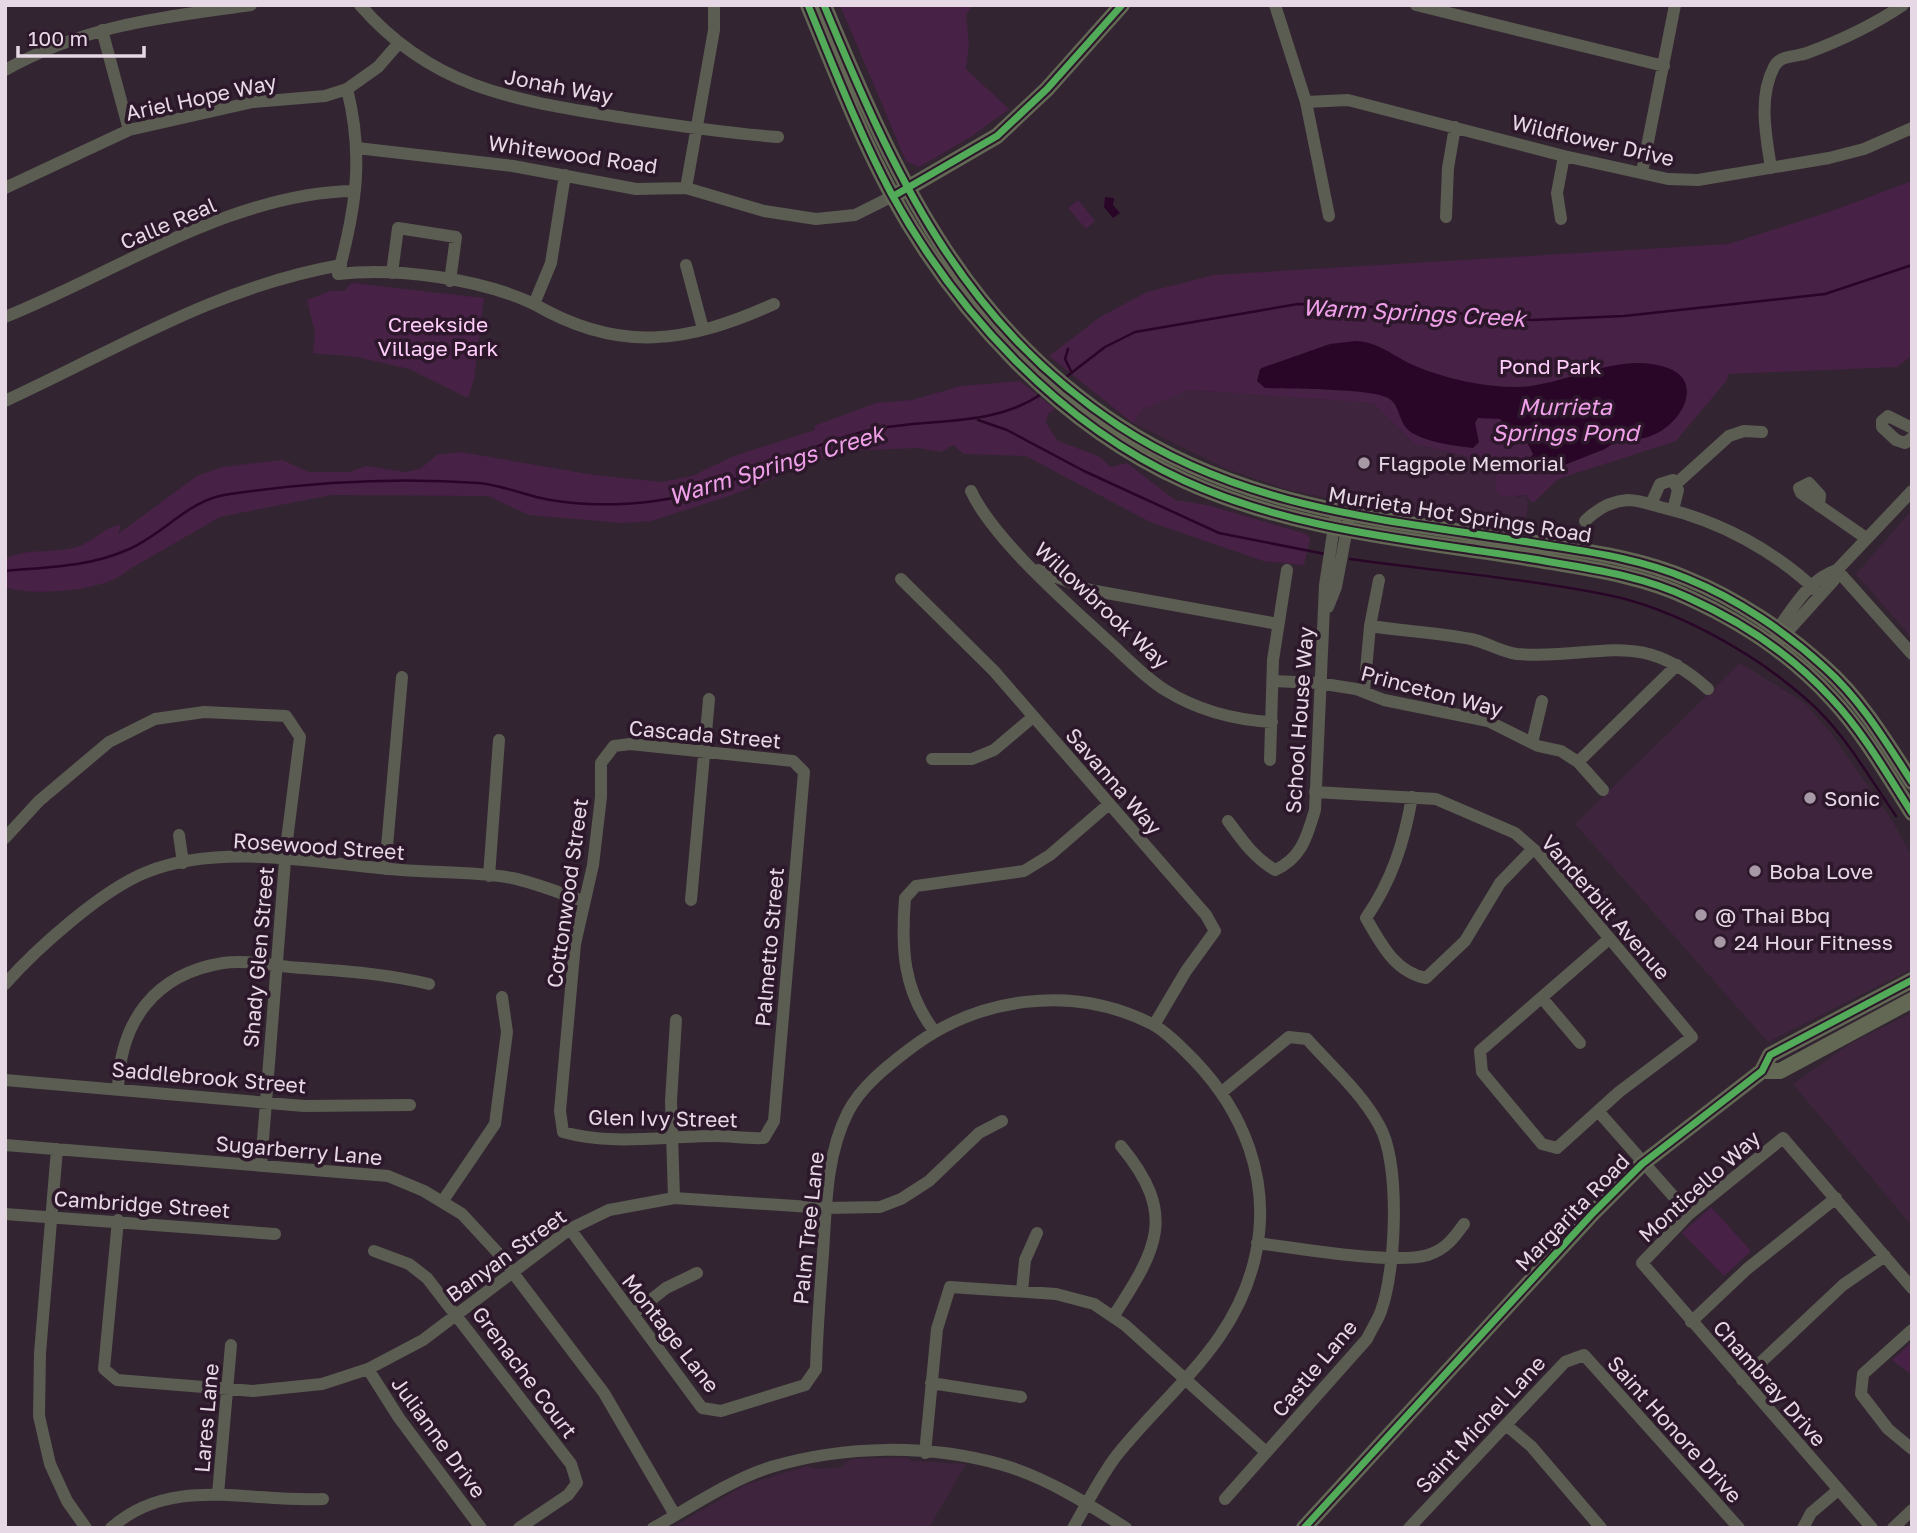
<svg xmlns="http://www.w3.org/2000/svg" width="1917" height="1533" viewBox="0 0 1917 1533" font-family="'Golos Text',sans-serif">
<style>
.built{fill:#3e243c}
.green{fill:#482146}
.water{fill:#290628}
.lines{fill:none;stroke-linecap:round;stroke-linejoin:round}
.stream{stroke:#290628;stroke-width:2.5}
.minor{stroke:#5b5c52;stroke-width:12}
.major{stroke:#636855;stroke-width:16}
.cycleway-casing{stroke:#2d172b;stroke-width:11}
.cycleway{stroke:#51ab58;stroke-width:7}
.poi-dot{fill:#a899a6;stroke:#2d172b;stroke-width:2.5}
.labels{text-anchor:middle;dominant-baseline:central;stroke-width:7;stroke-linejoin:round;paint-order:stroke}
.street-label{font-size:21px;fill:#e7d8e5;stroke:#2d172b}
.park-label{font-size:21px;fill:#fecdf9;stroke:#2d172b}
.poi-label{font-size:21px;fill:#e7d8e5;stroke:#2d172b;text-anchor:start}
.water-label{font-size:23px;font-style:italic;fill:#f0a0e9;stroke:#2d172b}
</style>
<rect width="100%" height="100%" fill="#322531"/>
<path class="built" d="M1189,390L1373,403L1415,444L1502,466L1518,498L1525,495L1528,503L1525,532L1379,509L1289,490L1227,469L1133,423L1142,410Z
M1912,510V638L1856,574Z
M1740,663L1805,703L1831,733L1893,822L1912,857V969L1768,1042L1575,824Z
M1912,1013V1226L1793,1084L1851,1043Z
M906,1457L912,1461L966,1464L929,1528H671L745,1485L807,1466L816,1469L841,1467L851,1459Z"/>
<path class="green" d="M840,5H972L966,15L969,45L966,69L1009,109L972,136L919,167L906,161Z
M1912,181V356L1897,367L1728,374L1727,380L1676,441L1558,479L1533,503L1525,495L1501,497L1496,491L1497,464L1415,444L1373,403L1189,390L1142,410L1133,423L1049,356L1100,317L1147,292L1214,275L1728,244L1829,212Z
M1078,200L1095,221L1086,229L1068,208Z
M352,283L484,298L474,379L468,398L409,369L357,357L313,353L315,333L307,300L330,291H344Z
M1020,381L1055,409L1048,414L1046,423L1058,441L1098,456L1111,467L1127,463L1175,500L1207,505L1306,534L1310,539L1304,565L1263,561L1150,522L1026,456L964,454L953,445L941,452L919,448L840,451L732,495L651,521L621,523L529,515L488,496L331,495L220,517L128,570C108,591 32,597 5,587L6,558C30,547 58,555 82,545C96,539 106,526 121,525L118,534L197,476L222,467L283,460L308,472H349L366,466L405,472L420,469L437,455L460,452L594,475L662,482L692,476L734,456L815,430L814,426L876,403L912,400L961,386Z
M1711,1207L1751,1251L1724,1276L1682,1233Z
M1912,1342V1375L1892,1360Z"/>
<path class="water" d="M1105,197L1114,198L1113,205L1120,213L1113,218L1104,207Z
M1356,341C1379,342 1393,356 1413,365C1445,379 1483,387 1517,387C1566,386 1619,350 1668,368C1709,383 1676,436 1638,439L1635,433L1625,435L1605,449L1549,471L1528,468L1527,464L1533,454L1527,442L1518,441L1510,448L1507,445L1511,432L1500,419L1478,418L1475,423L1479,442L1473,448C1455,446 1413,441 1404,425C1398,415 1398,403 1388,398C1371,388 1290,389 1265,388L1257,381L1260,369L1264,367L1330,344Z"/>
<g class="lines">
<path class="stream" d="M1068,349L1065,359L1072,373
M1066,377L1105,347L1135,332L1298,304L1398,308L1532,320L1624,316L1825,294L1912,265
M978,420L1007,430L1084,471L1219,533L1325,554
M1350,559C1435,571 1524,578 1608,595C1676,609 1754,653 1805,698C1843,730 1868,776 1896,816
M5,571C48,567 88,567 127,550C165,534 188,499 230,494C312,482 396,477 479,483C499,485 517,492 536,497C573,506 619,506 655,501C731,491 797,446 871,430C930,417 991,429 1043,393"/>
<path class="minor" d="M360,5C433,89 515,100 619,117C672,125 724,133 778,137
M1275,5L1306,102L1329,216
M1416,5L1664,66
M102,30L129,130
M5,70C88,24 160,18 251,5
M347,89C364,156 356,208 338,274C397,267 481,279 534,304L551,263L565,175
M1306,102L1348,100L1564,156L1668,179L1698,180L1829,158L1864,149L1912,128
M357,148L513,166L636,189L686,188L764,211L816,219L855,215L893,196
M1771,168C1766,136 1758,97 1774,67C1779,55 1796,57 1807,53C1842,40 1872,26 1903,5
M1642,172L1675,5
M5,188L129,130L253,102L325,96L347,89L378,67L398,44
M686,188L714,30V5
M1446,217L1448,168L1455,127
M1561,219L1557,193L1564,156
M686,265L703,329
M392,273L398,228L456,237L450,281
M534,304C620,354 687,343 774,304
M5,317C115,273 233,192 355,191
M5,401C118,349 216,287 341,265
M1912,428L1888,416L1882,421V427L1896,440L1905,443L1912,438
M1677,483L1729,436L1744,431L1762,432
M971,491C994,540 1067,603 1108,641C1126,657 1144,677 1165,690C1197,710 1235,720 1272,722
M1651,504L1660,484L1673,480L1678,490L1673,510
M1819,506L1820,495L1809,483L1799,488L1801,493L1866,538
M1585,521C1597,509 1610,501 1628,500C1638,500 1650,504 1660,507C1720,521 1776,551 1820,594
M1038,570L1090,590L1278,624
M1837,570L1912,654
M901,579L994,671L1206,915L1215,931L1186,971L1154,1025
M1328,607L1336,587L1348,523
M1370,626C1404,631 1438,633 1471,639C1486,642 1501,652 1517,654C1596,661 1638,625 1708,689
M1776,636L1777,630C1793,608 1810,578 1837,570
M1779,641L1834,580L1837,570L1912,491
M1273,681L1318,683L1356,689L1384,700L1488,721L1538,746L1561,751L1578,762L1603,790
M1364,692L1370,626L1379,580
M1532,743L1542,701
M630,744L793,761L804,772L774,1121L764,1138C747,1139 731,1136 715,1136C665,1136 612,1146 563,1132L560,1111L575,944L593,865L601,797V763L614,746Z
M932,759H972L994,750L1033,717
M1270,760L1273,660L1287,570
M1578,762L1677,665
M1315,792L1436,799L1515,833L1539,854L1692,1037L1619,1092L1557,1148L1542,1144L1482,1072L1480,1051L1609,939
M1412,797C1404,843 1392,880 1366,918C1381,944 1395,972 1426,978L1465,941L1500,883L1533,849
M1228,821C1242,840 1254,858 1275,870C1302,858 1307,836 1315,810L1325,585L1335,520
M179,835L183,863
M5,838L39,801L109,742L155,719L204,712L286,716L300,737L286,848L261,1165
M385,869L402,677
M489,876L499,740
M691,900L709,699
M5,984C37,948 103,889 147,872C222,842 322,864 401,870C438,873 476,871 512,878C536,883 560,893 583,901
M1542,998L1580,1043
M935,1032C903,991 901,948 905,898L916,886L1024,871L1050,855L1109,804
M5,1080L304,1106L410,1105
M118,1089C120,1022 154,974 223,963C247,959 278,967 303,968C346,971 387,974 429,984
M1222,1092L1289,1037L1307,1039C1331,1066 1362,1093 1379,1125C1401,1163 1396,1270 1381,1311C1378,1320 1371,1330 1367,1339L1225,1499
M1598,1111L1689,1214
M5,1145L388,1176L424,1191L462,1214L498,1253L604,1393L675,1515
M57,1149L40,1353L39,1416L50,1464L67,1501L86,1528
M674,1198L671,1101L676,1020
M442,1202L495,1124L507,1032L502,997
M5,1214L275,1234
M118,1220L104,1369L117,1380L253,1391L322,1384L368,1369L423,1340L570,1229L609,1210L674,1198L826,1208L880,1207L901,1199L929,1181L979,1133L1002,1121
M570,1229L702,1408L721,1411L805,1385L816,1369C817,1331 820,1293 823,1254C826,1207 826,1155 848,1112C861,1087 885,1068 907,1051C976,997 1072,983 1152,1024C1167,1032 1182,1048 1194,1060C1244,1112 1271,1180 1256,1253C1238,1342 1171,1388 1117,1455C1100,1477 1087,1504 1073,1528
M1257,1243C1296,1248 1394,1265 1428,1255C1446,1249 1454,1238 1464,1224
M374,1251L409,1264L427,1278L571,1464L577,1483L568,1495L519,1528
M1022,1291L1025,1260L1037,1233
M633,1314L666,1288L697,1273
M1113,1317C1157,1249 1178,1215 1121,1146
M1691,1322L1747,1269L1836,1198
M1912,1330L1863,1374L1861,1394L1888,1429L1912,1449
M368,1369L399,1418L481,1528
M1742,1380L1843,1285L1885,1256
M931,1383L1021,1397
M1506,1425L1531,1446L1601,1528
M925,1453L937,1329L950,1287L1056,1294L1094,1304L1125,1325L1266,1452
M218,1494L231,1345
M111,1528C171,1474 250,1503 323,1499
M653,1528C691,1507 730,1480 771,1467C845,1445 929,1444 1003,1465C1047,1478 1088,1504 1126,1528
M1409,1528L1565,1362L1584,1355L1739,1528
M1803,1528L1811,1513L1838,1490
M1872,1528L1642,1263L1689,1214L1783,1138L1912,1288
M1893,1528L1912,1510"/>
<path class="major" d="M808,5C834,68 859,133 891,193C956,312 1059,424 1185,481C1295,531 1415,540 1533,559C1586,568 1641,575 1689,598C1742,622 1793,656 1832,699C1863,732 1887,774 1912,813
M824,5C894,174 960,321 1119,426C1245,509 1383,519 1528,542C1582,551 1637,557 1688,579C1737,599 1786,632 1825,668C1861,700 1886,742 1912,782
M899,193L997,136L1047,89L1122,5
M1762,1071H1780L1912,1000
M1304,1528L1593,1213L1642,1164L1762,1071L1770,1055L1912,980"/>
<defs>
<path id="cycleway" d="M808,5C834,68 859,133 891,193C956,312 1059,424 1185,481C1295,531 1415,540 1533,559C1586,568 1641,575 1689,598C1742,622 1793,656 1832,699C1863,732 1887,774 1912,813
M824,5C894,174 960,321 1119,426C1245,509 1383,519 1528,542C1582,551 1637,557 1688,579C1737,599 1786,632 1825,668C1861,700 1886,742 1912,782
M897,194L997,136L1047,89L1122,5
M1304,1528L1593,1213L1642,1164L1762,1071L1770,1055L1912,980"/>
</defs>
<use href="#cycleway" class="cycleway-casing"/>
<use href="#cycleway" class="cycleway"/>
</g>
<g class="poi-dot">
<circle cx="1364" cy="463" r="7"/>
<circle cx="1810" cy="798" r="7"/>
<circle cx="1755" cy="871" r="7"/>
<circle cx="1701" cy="915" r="7"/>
<circle cx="1720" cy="942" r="7"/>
</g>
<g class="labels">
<g class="street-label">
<text transform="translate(559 86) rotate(11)">Jonah Way</text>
<text transform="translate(201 97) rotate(-12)">Ariel Hope Way</text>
<text transform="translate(1593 140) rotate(13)">Wildflower Drive</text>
<text transform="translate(573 154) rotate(8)">Whitewood Road</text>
<text transform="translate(168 223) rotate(-23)">Calle Real</text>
<text transform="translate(1460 514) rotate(9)">Murrieta Hot Springs Road</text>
<text transform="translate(1102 605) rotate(43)">Willowbrook Way</text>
<text transform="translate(1432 691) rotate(15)">Princeton Way</text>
<text transform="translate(1299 720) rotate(-86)">School House Way</text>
<text transform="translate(705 734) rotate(5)">Cascada Street</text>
<text transform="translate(1114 781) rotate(49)">Savanna Way</text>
<text transform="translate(319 846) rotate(4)">Rosewood Street</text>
<text transform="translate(567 893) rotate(-82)">Cottonwood Street</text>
<text transform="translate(1606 907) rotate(49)">Vanderbilt Avenue</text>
<text transform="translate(769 947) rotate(-85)">Palmetto Street</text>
<text transform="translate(258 957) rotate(-85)">Shady Glen Street</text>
<text transform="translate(209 1077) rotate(5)">Saddlebrook Street</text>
<text transform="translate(663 1118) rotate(1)">Glen Ivy Street</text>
<text transform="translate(299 1150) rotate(5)">Sugarberry Lane</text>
<text transform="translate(1699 1186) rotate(-42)">Monticello Way</text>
<text transform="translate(142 1204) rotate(4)">Cambridge Street</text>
<text transform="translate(1572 1212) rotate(-46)">Margarita Road</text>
<text transform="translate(808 1228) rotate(-84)">Palm Tree Lane</text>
<text transform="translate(506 1255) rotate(-36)">Banyan Street</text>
<text transform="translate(671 1333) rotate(52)">Montage Lane</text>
<text transform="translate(1314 1368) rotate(-50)">Castle Lane</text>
<text transform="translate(525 1372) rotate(53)">Grenache Court</text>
<text transform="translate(1770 1383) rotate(49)">Chambray Drive</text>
<text transform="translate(206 1418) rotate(-85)">Lares Lane</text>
<text transform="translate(1480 1424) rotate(-47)">Saint Michel Lane</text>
<text transform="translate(1675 1429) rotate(48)">Saint Honore Drive</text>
<text transform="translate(439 1437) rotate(54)">Julianne Drive</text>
</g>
<g class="park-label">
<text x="438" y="324">Creekside<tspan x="438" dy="24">Village Park</tspan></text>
<text x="1550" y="366">Pond Park</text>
</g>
<g class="poi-label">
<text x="1378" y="463">Flagpole Memorial</text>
<text x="1824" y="798">Sonic</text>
<text x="1769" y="871">Boba Love</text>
<text x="1715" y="915">@ Thai Bbq</text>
<text x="1734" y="942">24 Hour Fitness</text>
</g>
<g class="water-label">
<text transform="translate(1414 312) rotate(3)">Warm Springs Creek</text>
<text x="1565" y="406">Murrieta<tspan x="1565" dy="26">Springs Pond</tspan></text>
<text transform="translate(776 464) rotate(-17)">Warm Springs Creek</text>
</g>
</g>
<rect width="1917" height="1533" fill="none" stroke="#e7d8e5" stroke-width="14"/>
<path d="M18 46v10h126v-10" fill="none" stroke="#e7d8e5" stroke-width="3.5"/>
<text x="28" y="46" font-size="21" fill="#e7d8e5" stroke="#2d172b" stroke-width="5" paint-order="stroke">100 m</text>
</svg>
